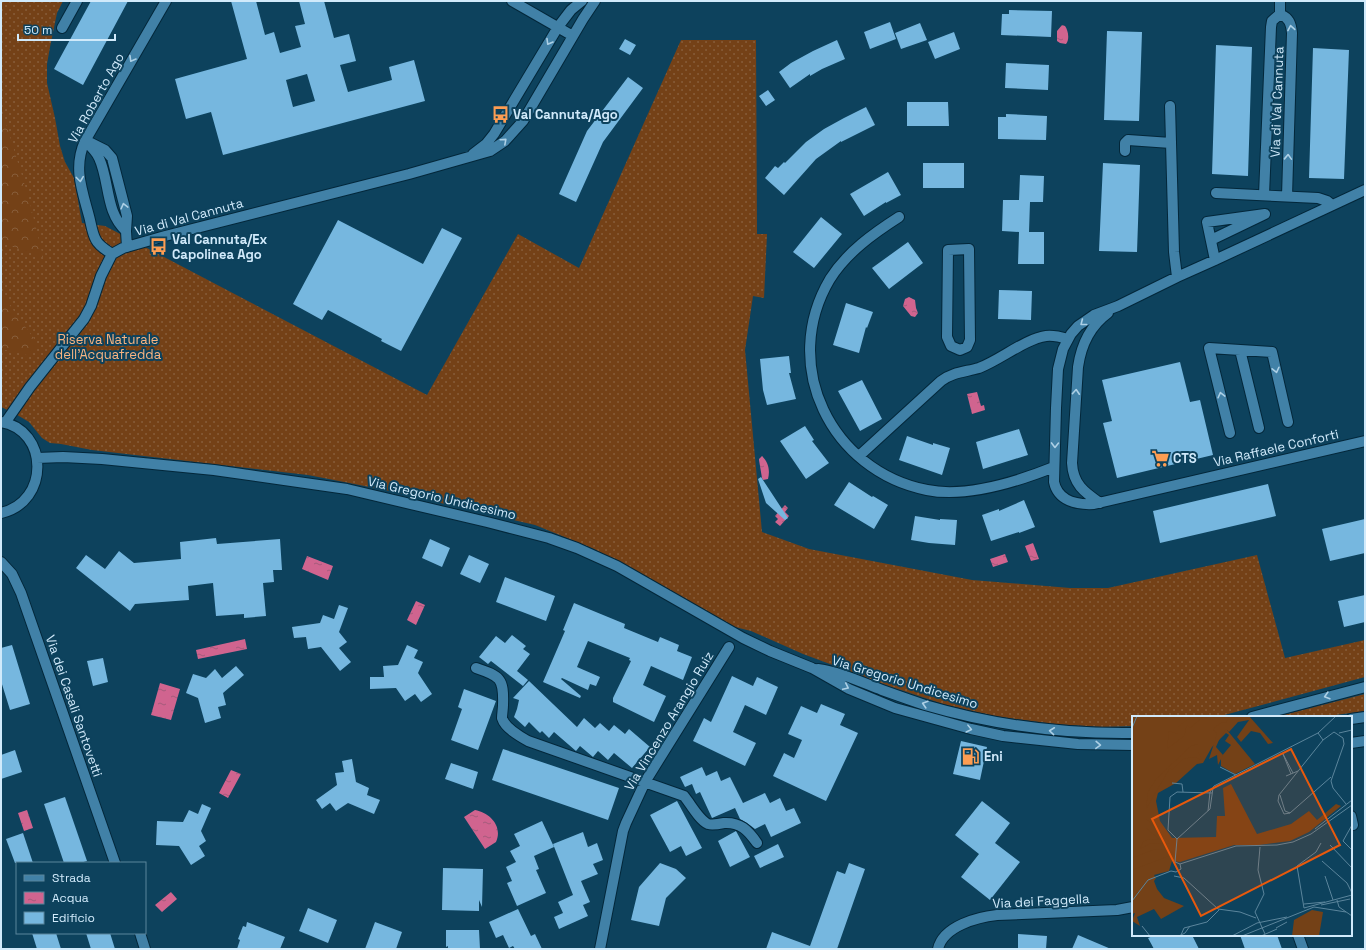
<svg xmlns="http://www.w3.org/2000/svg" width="1366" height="950" viewBox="0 0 1366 950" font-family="'Space Grotesk',sans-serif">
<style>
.grass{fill:url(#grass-dots)}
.forest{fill:url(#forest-crowns)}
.water{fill:url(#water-ripples)}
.building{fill:#76b7df;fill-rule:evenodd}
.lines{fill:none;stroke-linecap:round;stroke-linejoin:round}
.minor-casing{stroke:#03273a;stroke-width:12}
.minor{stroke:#4181a7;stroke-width:10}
.oneway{stroke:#add0e6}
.labels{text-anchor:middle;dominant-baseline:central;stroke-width:4;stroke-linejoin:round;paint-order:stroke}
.street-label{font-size:13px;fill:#d1eafb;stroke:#0d425d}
.poi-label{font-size:13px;font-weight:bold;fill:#d1eafb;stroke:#0d425d;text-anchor:start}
.park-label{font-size:13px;fill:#f9b481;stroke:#0d425d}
.inset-road{fill:none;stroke:#5b859c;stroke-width:1}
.view{fill:#e8590c;fill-opacity:0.15;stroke:#e8590c;stroke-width:2}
.inset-edge{fill:none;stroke:#d1eafb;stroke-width:2}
</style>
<defs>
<pattern id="grass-dots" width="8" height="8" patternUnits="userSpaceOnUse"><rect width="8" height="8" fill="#744117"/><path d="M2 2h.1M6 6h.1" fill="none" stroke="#875d3a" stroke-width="1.8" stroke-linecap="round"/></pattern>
<pattern id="forest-crowns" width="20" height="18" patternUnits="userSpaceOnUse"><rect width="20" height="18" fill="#744117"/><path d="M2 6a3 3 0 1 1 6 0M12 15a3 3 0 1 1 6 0" fill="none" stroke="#875d3a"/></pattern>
<pattern id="water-ripples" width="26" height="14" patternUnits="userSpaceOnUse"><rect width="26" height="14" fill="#d0648f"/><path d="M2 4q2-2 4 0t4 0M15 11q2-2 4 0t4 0" fill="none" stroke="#a45b7b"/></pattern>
</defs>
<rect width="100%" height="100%" fill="#0d425d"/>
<path class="grass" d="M1,1H63L57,13L50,47L47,64V83L55,118L60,146L65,162L74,178L82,223L105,226L427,395L518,234L579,268L681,40H756L757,234H767L764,298L753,296L745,350L762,532L809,549L972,580L1070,588H1108L1257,555L1285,658L1365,640V677L1217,717H1133V726L1102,727L1055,724L994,716L943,704L889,686L803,654L751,631L731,626L638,572L594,549L535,525L385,490L308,475L92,450L61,444L50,443L42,438L29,422L14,413L1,407Z
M1365,694V711L1321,717H1276Z"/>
<path class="forest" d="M1,107L29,199L43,257L1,243Z
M1,293L37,343L31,356L1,349Z"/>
<path class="water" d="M1062,25L1065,26C1068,30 1070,39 1066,44L1060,43L1057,41V31Z
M909,297L915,300L916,308L918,313L915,317L911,316L903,306L905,299Z
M977,392L981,406L984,405L985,410L972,414L967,394Z
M762,456C769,463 770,471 768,479L763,480L762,478L759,460V459Z
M785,505L788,508L785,512L789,516L780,526L775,522L778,519L775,516Z
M1033,543L1039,559L1031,561L1025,546Z
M1005,554L1008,562L993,567L990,559Z
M307,556L333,566L328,580L302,569Z
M416,601L425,605L416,625L407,620Z
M245,639L247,649L198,659L196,650Z
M160,683L180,689L171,720L151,715Z
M231,770L241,774L228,798L219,793Z
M27,810L33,828L24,831L18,813Z
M475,810C490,813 503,826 496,842L485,849L464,817Z
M171,892L177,899L162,912L155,905Z"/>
<path class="building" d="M91,1H128L83,85L54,69Z
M231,1H256L265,35L274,32L280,53L301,47L295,26L305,24L299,1H324L334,38L349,34L356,61L340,65L348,92L392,80L389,67L414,60L425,101L223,155L211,112L186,119L175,79L247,59ZM307,74L315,101L293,107L286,80Z
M1009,10L1052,11L1051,37L1001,35L1002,14H1009Z
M890,22L896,39L870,49L864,32Z
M920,23L927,40L901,49L895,33Z
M1107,31L1142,32L1139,121L1104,120Z
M954,32L960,49L935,59L928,42Z
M625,39L636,45L630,55L619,49Z
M837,40L845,59L822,69L810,76V74L790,88L779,72L791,63L813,51Z
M1216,45L1252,47L1248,176L1212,174Z
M1313,48L1349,50L1344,179L1309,178Z
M1006,63L1049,65L1048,90L1005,88Z
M628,77L643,88L603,142L576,202L559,194L587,131Z
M768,90L775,100L766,106L759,96Z
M907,102H948L949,126H907Z
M866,107L875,125L841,142V141L816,159L784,195L765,178L775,166L778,168L784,162L785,163L806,142L824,129L844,118Z
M1006,114L1047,116L1046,140L998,139V117H1006Z
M923,163H964V188H923Z
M1103,163L1140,165L1137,252L1099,251Z
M888,172L901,195L886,203V202L864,216L850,194Z
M1020,175L1044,176L1043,202H1030L1029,232H1044V264H1018L1019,232L1002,231L1003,200H1019Z
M821,217L842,234L814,268L793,252Z
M338,220L423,264L442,228L462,238L401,351L381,341L382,339L328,310L322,320L293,304Z
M908,242L923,263L889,289L872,268Z
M999,290L1032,291L1031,320L998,319Z
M846,303L873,312L867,328L866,327L859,353L833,345Z
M789,356L791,373H789L796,399L767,405L763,390L760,359Z
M1180,362L1190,402L1200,400L1213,455L1117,478L1103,423L1112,421L1102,380Z
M862,380L882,419L860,431L838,391Z
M805,426L814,440L812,441L829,463L806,479L780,441Z
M1019,429L1028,455L983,469L976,442Z
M907,436L933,445V443L950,448L942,475L899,460Z
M761,477L788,518L785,520L766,503L758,479Z
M849,482L872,497L873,496L888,505L874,529L834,505Z
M1268,484L1276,516L1160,543L1153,511Z
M1024,500L1035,527L1019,533V532L991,541L982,515L999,509V511Z
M915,516L940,520V519L957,520L955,545L929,543L911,540Z
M1365,519V553L1330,561L1322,529Z
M216,538L217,544L280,539L282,570H273L274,582L263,583L266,616L244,618V614L216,616L213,583L188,586L189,600L135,604L130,611L76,568L86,555L105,569L119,551L134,563L181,559L180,542Z
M430,539L450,548L442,567L422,558Z
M469,555L489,564L480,583L460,574Z
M505,577L555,596L546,621L496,602Z
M1365,595V622L1344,627L1338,601Z
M574,603L625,624L624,628L658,642L660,637L679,645L677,651L692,657L683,680L651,666L643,685L666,696L654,722L613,702V698L631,661L629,660L630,658L588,641L577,667L600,677L596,686L590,684L588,690L562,678L561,679L581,696L580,698L543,682L565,631L563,630Z
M339,605L348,608L339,632L347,642L339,648L351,662L340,671L321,647L308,649L306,637L294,638L292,627L320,623L323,615L334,619Z
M512,635L526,646L523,649L530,654L517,671L528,680L523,686L491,661L488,664L479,657L496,636L505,643Z
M12,645L30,704L10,710L1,681V648Z
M407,645L418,650L414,658L423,662L418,673L432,694L421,702L415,694L405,701L396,688L370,689V677H384L383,666L398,665Z
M103,658L108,682L93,686L87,661Z
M236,666L244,675L223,693L226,705L218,707L221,718L205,723L198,698L186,693L193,674L206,678L215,669L222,678Z
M732,676L753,686L757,677L778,687L766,715L745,705L733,732L756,743L745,766L693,741L704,718L711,722Z
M529,681L577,727L584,718L595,728L600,723L609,731L614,725L625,734L629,729L650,747L632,768L614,753L608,760L598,751L593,757L580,746L576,751L554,732L549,738L542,731L540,733L529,722L525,727L514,717L517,709L519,700L513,698Z
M464,689L496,701L478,750L451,740L462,709L458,707Z
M821,704L845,714L840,725L858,733L826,801L773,776L784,753L794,758L802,740L788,734L801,706L817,713Z
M961,741L987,747L980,780L953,774Z
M503,749L619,788L608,820L492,780Z
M15,750L22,772L1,779V755Z
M352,759L356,782L369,788L367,795L380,800L374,814L348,803L336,811L330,803L322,809L316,800L337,785L335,773L344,772L342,761Z
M451,763L478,772L473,789L445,779Z
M702,767L706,776L717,771L721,781L730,777L743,803L765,793L770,803L780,798L786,811L794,808L801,823L771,837L765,824L755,829L747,823L740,819L735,808L712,818L700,792L696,794L692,784L685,787L680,777Z
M65,797L87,861L80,863H64L44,804Z
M677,801L702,848L686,856L681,846L670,852L650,815Z
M982,801L1010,823L995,843L1020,862L990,900L961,877L979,854L955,835Z
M202,804L211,808L201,831L206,841L199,846L205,856L191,865L179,846L156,845L157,821L183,822L189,810L198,814Z
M542,821L554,847L534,856L539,869L536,870L546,893L517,906L507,883L512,881L506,867L516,862L510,851L520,846L514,834Z
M736,831L750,857L730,867L718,841Z
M583,832L588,847L597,843L603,860L593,864L598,874L581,881L590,902L583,905L588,916L559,929L554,917L563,913L558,902L573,895L553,844Z
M23,833L33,863H15L6,839Z
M778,844L784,857L760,868L754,856Z
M660,863L676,869L686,878L666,898L659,926L631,920L639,887Z
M849,863L865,869L837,949H766L772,932L810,946L837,871L845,874Z
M443,868L483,869L482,907L479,900V911L442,910Z
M308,908L337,920L328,943L299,931Z
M518,909L531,936L535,934L542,949H515L513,946L509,948L503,935L496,938L489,922Z
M247,922L285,937L280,949H237L240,940L238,939L243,926L246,927Z
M375,922L402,932L396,949H365Z
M446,930H479L480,949H448V946L446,947Z
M32,933H56L61,949H37Z
M86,933H110L115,949H91Z
M1018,934L1047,936L1046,949H1018Z
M1078,935L1111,949H1072Z
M1155,935H1192L1199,949H1154L1148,938Z
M1240,935H1277L1282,949H1245Z"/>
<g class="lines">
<defs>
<path id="minor" d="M512,1L573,36
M1280,14V1
M62,28L77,1
M1170,106L1174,252L1177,277
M85,141C90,146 96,151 99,158C110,182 105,212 126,231L127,247
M89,142L105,150L112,158L127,216L126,231
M1125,151V143L1128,140L1171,143
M473,154L486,144L494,134L558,27L571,10L582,1
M1365,190L1215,260L1177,277L1118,306L1094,315L1078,326L1071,334L1063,349L1058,369L1056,408L1054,482C1058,501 1077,505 1094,504L1365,441
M1216,193L1318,198L1327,201L1332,205
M1264,195L1271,27L1272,21L1280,14C1289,18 1291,23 1292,33L1287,196
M899,217C874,233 847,252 830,279C779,365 831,471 927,490C966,498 1019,481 1054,467
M1211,240L1265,214L1207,222L1215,260
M969,249L970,340L967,347L960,350L951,346L947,337L948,250Z
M112,254C106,250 99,246 96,240C92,233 91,223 89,216C82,190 73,167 85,141L166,1
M1240,350L1259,428
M1,422C49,430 50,502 1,513
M5,423L30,387L84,319L91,306L101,276L112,254L123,248L165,236L409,174L490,151L505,141L523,121L583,19L595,1
M1230,433L1209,348L1272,352L1288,422
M859,456L941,381C953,372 965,372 979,368C1000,360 1025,339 1046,336C1053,335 1061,337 1068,339
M37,458L63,457L102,459L214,470L347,489L487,522L549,538L577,548L617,566L743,638L770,651L812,668L849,689L895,708L971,729L1003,736L1078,744L1133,745
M1100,503C1084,492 1073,484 1072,463L1078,367C1081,346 1090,326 1108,313
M1,562L12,574L21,593L115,863
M476,668C500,676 504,678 503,705C503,709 502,714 502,718C505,728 519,736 528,741L684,796C690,803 699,820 708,824C712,825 719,824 724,823C740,822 748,830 757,843
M818,669C840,672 861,682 882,690C896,695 910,700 925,705C993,725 1062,734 1133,733
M1252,717L1365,687
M1351,719L1365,717
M1351,743L1365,741
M1351,816L1353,825
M140,933L145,949
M1298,935L1303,949
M600,949L623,831L626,823L645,782L729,647
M938,949C943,926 978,917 997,915L1117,910L1133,907"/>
</defs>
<use href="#minor" class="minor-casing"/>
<use href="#minor" class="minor"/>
</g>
<defs><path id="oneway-chevron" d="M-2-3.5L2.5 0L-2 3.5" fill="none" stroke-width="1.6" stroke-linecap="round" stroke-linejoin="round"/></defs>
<g class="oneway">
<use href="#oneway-chevron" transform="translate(1291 28) rotate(-100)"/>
<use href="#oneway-chevron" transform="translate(549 42) rotate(120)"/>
<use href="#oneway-chevron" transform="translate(132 59) rotate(120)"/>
<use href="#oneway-chevron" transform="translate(504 141) rotate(-42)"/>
<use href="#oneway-chevron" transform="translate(1288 157) rotate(-88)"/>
<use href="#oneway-chevron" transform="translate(80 179) rotate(83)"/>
<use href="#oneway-chevron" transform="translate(124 206) rotate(-104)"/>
<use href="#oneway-chevron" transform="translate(1083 323) rotate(142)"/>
<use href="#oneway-chevron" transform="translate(1276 370) rotate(77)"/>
<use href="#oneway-chevron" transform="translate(1076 392) rotate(-86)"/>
<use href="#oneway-chevron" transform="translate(1221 395) rotate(-104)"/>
<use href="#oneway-chevron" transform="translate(1055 445) rotate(91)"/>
<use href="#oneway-chevron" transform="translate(846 687) rotate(25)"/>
<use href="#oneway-chevron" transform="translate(1327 696) rotate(164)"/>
<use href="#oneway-chevron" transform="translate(925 704) rotate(-163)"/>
<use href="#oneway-chevron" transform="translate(969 729) rotate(14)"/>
<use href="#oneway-chevron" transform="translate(1052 731) rotate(-174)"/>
<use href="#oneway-chevron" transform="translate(1098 745) rotate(2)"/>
</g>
<defs>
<symbol id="bus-bare" viewBox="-9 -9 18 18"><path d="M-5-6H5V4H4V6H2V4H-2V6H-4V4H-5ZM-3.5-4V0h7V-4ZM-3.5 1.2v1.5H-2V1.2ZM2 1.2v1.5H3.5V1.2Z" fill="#fc9d53" stroke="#0d425d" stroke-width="2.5" paint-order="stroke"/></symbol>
<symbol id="supermarket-bare" viewBox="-9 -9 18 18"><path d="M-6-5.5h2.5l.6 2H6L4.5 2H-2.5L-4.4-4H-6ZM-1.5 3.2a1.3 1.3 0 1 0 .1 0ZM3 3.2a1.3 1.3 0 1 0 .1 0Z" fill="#fc9d53" stroke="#0d425d" stroke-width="2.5" paint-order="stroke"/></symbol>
<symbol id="fuel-bare" viewBox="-9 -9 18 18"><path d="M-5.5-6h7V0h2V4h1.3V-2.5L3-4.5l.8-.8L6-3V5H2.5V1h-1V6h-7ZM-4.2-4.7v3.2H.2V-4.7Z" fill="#fc9d53" stroke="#0d425d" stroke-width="2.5" paint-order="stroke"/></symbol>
</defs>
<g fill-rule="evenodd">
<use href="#bus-bare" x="488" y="102" width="25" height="25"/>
<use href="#bus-bare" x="146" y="234" width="25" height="25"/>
<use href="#supermarket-bare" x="1148" y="446" width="25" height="25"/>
<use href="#fuel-bare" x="958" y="744" width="25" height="25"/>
</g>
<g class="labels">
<g class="street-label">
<text transform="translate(96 98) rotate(-61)">Via Roberto Ago</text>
<text transform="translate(1277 102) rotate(-88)">Via di Val Cannuta</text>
<text transform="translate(189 217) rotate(-15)">Via di Val Cannuta</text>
<text transform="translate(1276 448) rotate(-13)">Via Raffaele Conforti</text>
<text transform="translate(442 498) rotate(13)">Via Gregorio Undicesimo</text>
<text transform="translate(905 682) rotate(17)">Via Gregorio Undicesimo</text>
<text transform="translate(74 706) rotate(71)">Via dei Casali Santovetti</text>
<text transform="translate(669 721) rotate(-59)">Via Vincenzo Arangio Ruiz</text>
<text transform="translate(1041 901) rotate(-3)">Via dei Faggella</text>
</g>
<g class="poi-label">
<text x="513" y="114">Val Cannuta/Ago</text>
<text x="172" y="239">Val Cannuta/Ex<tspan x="172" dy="15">Capolinea Ago</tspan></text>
<text x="1173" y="458">CTS</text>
<text x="984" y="756">Eni</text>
</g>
<g class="park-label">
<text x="108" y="339">Riserva Naturale<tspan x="108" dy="15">dell'Acquafredda</tspan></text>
</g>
</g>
<g transform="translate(1132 716)">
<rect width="220" height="220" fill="#0d425d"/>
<path d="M0,0H107L95,14L123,48L103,58L89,50V41L99,29L93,25L97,19L94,17L80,31L71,47L65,48L44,67L26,77L24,85L28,105L40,122L84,121L85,100H93L91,72L99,68L125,118L159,108L177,95L185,104L204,88L209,90L177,116L158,125L127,129H102L48,146L40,145L37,155L22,159L24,162L22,165L25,173L32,182L52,190L29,203L22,193L5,201L8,210L0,205L3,197L0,198ZM180,194L191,196L187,220H160L162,204Z" fill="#744117"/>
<path d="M60,0H72L58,12L55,9L52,20L35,33L37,15L46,18V11ZM97,0H117L141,27L136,28L128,17L119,15L109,26L105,21L117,4L106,6L97,16L94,13L87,24L84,31L91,39L86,49L85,39L77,43L85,18L81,13L90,6L94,7ZM66,28V36L70,44L62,41L51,43L40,54L38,52L14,93L16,76L24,63L59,30ZM14,103L24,112L38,127L17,128L8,133L11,126L17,123L28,124L14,112ZM35,133L42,138L0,154V142L21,134Z" fill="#744117"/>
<path class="inset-road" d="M0,12L5,0M186,17L191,24L202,16L211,22L212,28L199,65L201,72L214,88M207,17L220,14M191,24L147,79L146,85L152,98L158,97L199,61M88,51L104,59M159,58L151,38L161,57M154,60L166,55M40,67L50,68L51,76M148,79L153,95L158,97M76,95L78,76L82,70L186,17L204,0M220,109L211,125L220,134M183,113L220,84M45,123L36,114L38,81L45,76L80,77M198,129L220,152M128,131L126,154L132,178L123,196L133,218M190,145L215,167L220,177M43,146L45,123L78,93L81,72M48,148L104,130L145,129L161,126L179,118L220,89M39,155L44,156L49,153L48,148L43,146M42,160L52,162L86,193L108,196L124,202M193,160L201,184M205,184L207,191L220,200M0,185L16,164L39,155M172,188L193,186M189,189L218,183M182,191L214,196M172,192L165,150L184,136L189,127M172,192L220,179M10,210L18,220M144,212L155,206M49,219L52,212L75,206L87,194M47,220L53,217L58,210M100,220L125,207L155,201M110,220L182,191M129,220L145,213"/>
<path class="view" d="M159,33L208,129L69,200L20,103Z"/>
<rect width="220" height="220" class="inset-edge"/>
</g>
<rect width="1366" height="950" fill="none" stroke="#d1eafb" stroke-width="4"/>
<rect x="16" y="862" width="130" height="72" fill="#0d425d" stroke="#5b859c"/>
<rect x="24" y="875" width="20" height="6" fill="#4181a7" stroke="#5b859c"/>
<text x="52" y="882" font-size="12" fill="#d1eafb">Strada</text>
<rect x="24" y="892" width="20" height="12" fill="url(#water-ripples)" stroke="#5b859c"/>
<text x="52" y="902" font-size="12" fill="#d1eafb">Acqua</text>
<rect x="24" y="912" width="20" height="12" fill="#76b7df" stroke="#5b859c"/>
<text x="52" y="922" font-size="12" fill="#d1eafb">Edificio</text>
<path d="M18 34v6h97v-6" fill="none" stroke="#d1eafb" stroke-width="2"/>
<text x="24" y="34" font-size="12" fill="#d1eafb" stroke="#0d425d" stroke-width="3" paint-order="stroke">50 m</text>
</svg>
